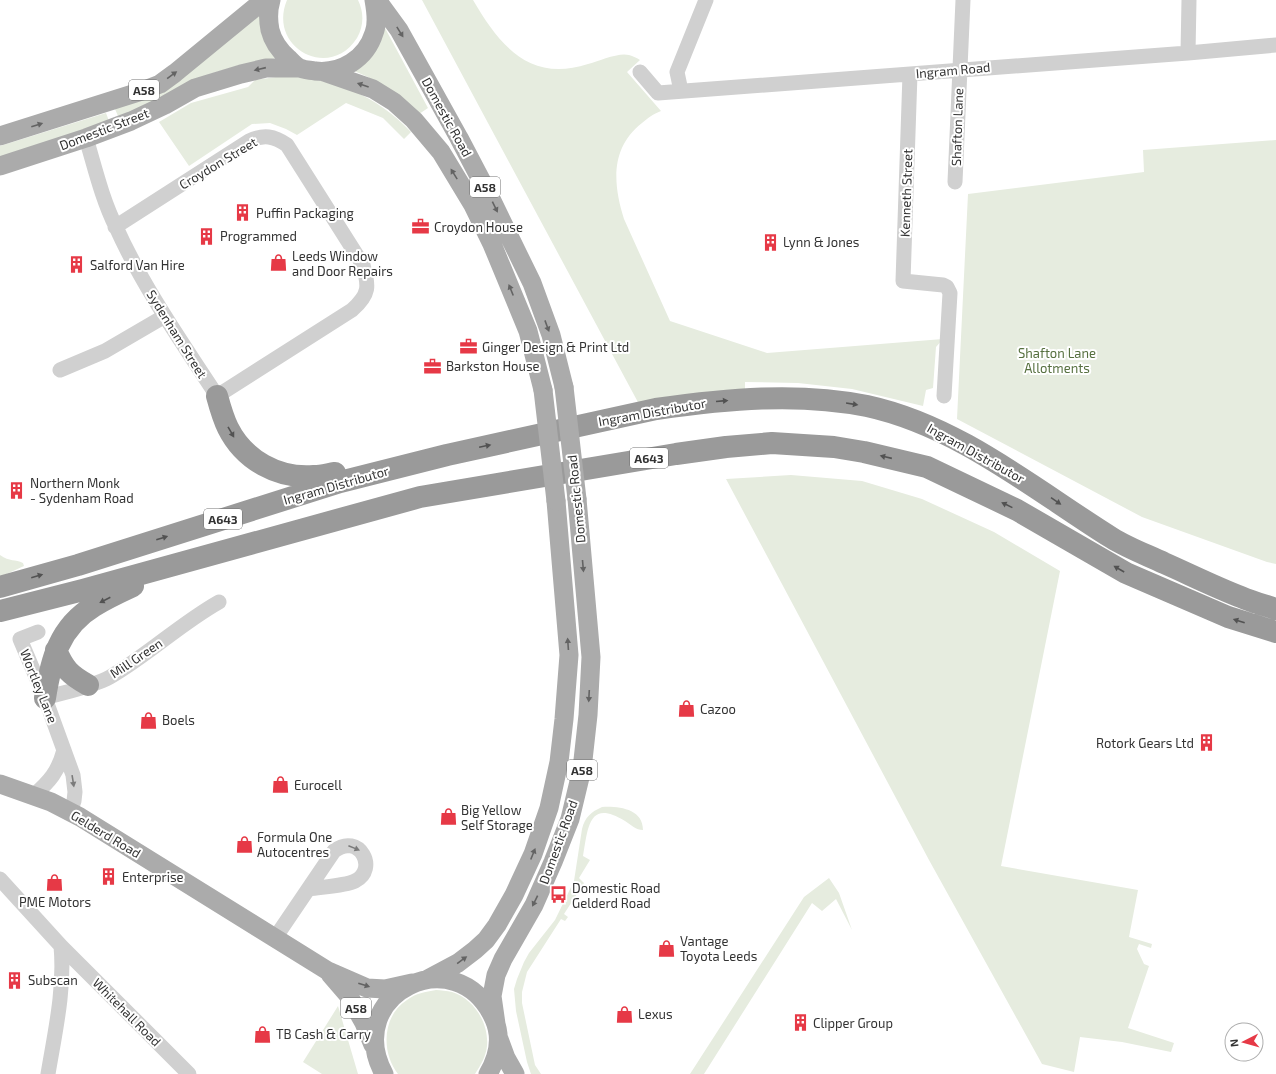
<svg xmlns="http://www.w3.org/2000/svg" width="1276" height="1074" viewBox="0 0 1276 1074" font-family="'Exo 2',sans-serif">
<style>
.green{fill:#e6ecdf}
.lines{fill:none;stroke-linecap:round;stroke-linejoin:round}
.minor{stroke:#d0d0d0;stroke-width:15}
.major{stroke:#ababab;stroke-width:19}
.highway{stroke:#9a9a9a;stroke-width:22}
.major-bridge{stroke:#ababab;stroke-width:19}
.oneway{fill:#636363}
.oneway2{fill:#525252}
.oneway3{fill:#7a7a7a}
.labels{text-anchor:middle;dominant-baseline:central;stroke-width:4;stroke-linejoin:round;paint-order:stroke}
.shield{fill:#fff;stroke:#707070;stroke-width:1}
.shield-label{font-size:12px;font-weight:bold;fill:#333}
.street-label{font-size:13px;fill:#333;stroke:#fff}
.poi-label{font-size:13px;fill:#333;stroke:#fff;text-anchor:start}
.park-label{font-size:13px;fill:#56703f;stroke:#fff}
</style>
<rect width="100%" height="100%" fill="#fff"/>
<path class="green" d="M287,0H358C364,12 364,26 357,38C330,81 267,48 287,0Z
M422,0H473C500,46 530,83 588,64C599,61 619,52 629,55C633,56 637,58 640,60L627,72L661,111C653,114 648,118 642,123C610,148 613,184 624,219L670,321L767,353L943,339L936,347L933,388L926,390L923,406L852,389L798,383L745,382V389L640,406Z
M260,15L277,58L240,65L210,74L143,107L118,116L115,109Z
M385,28L428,108L419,114L368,77L352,70Z
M283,76C334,78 376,95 411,132L404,139L383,118L346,103L297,135L286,129L270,123L252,124L189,166L159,122L191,103L248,87L255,80Z
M106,113L109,121L0,159V146Z
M1276,140V564L1267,562L1142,517L957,419L968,194L1144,172L1143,150Z
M791,475L862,481L922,499L994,532L1060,571L1001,866L1138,890L1129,937L1152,944L1151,948L1139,944L1137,949L1144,964L1149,966L1128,1028L1174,1043L1171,1052L1122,1042L1080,1037L1074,1072L1042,1064L929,860L726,479Z
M0,555C10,562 15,559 23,563L24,566L0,577Z
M602,807C619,806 643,809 643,830C636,830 631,825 625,821C588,798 588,829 583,856L590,860L579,878L584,883L564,914L568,917L565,921L561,919L527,972L522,992V1003L535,1065L541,1074H531L527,1062L516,1011L514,989L517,979L524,962L529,953L555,920L574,881L582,829C585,817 591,812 602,807Z
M829,878L839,893L852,930L836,899L822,911L812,903L704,1074H690L804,897Z
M436,990C441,990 447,991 452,992C474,999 489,1023 487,1046C486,1056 481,1065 475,1074H398C381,1052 382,1016 407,1000C416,993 425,992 436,990Z
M338,1006L358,1074H322L303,1062Z"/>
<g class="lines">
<path class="minor" d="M1188,53L1189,0
M640,72L658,93L1188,53L1276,45
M910,74L903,281L943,285L947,287L950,293L944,396
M681,91L677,72L706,0
M86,138C95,168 102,199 116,227C143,287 181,341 217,396L352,310C370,294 369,286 363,265L287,145C274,136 264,134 249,141L115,227
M955,182L963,0
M60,370L105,351L165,316
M38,632L20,639L45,698L73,775L75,792L74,801L70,812
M45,698C65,692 92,687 110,677C148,655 180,624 219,602
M33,796C50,781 58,772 64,750
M0,879L61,946L189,1074
M275,938L334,851C359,832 379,869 355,881C345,886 321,887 309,889
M48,1074C55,1032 65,989 61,946"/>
<path class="major" d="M271,0C268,10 268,20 270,30C273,42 279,50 288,58C291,61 295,66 300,68C304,70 310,70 315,71C341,74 366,59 374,33C378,23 376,11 374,0
M377,0L399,30L459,138L492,201L532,283L551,335L564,387
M324,72L373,89L394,102L414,120L441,152L473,205L492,244L528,331L543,390
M0,136L142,91L160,84L175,73L264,0
M0,166L86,138L131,121L165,105L195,88L241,74L266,68H299
M0,784L51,802L80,817L328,971L367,988L385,989L412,983
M330,974L349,996L364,1023L373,1045
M428,979L458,963L475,950L486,940L497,925L514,895L533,854L549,808L559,762L564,719L569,655L556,501
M496,1024L492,996L496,975L503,959L534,905L553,862L570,819L582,769L588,715L591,657L577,499
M499,1039L506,1058L515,1074
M384,1074C341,994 457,937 494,1019C502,1037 498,1057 488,1074"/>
<path class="highway" d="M217,396C220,407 223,418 228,428C244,460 278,479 314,476C321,476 328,474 335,473
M0,587L78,565L340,482L447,455L656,409C726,399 798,392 867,406C959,426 1035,490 1112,538C1128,548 1147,555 1164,563C1189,574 1215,587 1241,597C1252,602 1264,605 1276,609
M0,611L83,590L420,497L676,454L726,447L772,443L834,447L864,452L927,467L1017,510L1126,573L1228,617L1276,632
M56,650C64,669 70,675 88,685
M45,698C51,660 59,627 94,606C107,598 120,592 133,586"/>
<path class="major-bridge" d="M564,387L577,499
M543,390L556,501"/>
</g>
<defs><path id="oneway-solid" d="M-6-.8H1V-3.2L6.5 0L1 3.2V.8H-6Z"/></defs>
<g class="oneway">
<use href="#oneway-solid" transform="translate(400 32) rotate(58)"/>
<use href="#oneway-solid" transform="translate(260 69) rotate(167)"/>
<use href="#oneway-solid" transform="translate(172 75) rotate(-36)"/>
<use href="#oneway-solid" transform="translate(363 85) rotate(-161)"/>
<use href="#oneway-solid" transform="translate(37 125) rotate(-18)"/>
<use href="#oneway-solid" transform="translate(454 174) rotate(-122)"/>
<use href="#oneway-solid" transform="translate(495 207) rotate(64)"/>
<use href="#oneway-solid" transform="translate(511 290) rotate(-112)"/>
<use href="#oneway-solid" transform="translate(547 326) rotate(70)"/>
<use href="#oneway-solid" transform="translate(583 566) rotate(85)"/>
<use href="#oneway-solid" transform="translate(568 644) rotate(-94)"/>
<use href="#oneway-solid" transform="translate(589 696) rotate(93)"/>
<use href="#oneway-solid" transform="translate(533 854) rotate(-68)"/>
<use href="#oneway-solid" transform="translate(535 901) rotate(116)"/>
<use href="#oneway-solid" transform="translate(462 960) rotate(-36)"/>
<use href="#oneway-solid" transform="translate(364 985) rotate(18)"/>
</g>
<g class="oneway2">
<use href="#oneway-solid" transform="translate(722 401) rotate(-5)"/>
<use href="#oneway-solid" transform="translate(852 404) rotate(9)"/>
<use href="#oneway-solid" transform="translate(231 432) rotate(60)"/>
<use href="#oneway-solid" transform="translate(485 446) rotate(-12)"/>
<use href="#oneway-solid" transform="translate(886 457) rotate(-167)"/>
<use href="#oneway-solid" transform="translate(1056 501) rotate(34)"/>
<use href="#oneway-solid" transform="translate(1007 505) rotate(-154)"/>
<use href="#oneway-solid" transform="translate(162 538) rotate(-18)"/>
<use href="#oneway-solid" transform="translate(1119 569) rotate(-150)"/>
<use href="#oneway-solid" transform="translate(37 576) rotate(-16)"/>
<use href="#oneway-solid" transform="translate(105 600) rotate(153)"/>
<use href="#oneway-solid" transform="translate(1239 621) rotate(-162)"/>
</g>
<g class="oneway3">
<use href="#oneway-solid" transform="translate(73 781) rotate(81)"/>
<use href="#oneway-solid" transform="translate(354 848) rotate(22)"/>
</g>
<defs>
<symbol id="building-bare" viewBox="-9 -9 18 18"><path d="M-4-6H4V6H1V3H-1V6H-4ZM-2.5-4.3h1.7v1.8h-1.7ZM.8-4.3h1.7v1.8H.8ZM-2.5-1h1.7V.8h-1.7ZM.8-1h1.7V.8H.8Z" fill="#e63946" stroke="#fff" stroke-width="2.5" paint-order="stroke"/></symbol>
<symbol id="office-bare" viewBox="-9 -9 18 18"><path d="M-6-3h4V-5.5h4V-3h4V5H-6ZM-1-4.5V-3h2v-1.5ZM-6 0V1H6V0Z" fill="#e63946" stroke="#fff" stroke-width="2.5" paint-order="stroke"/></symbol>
<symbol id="shop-bare" viewBox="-9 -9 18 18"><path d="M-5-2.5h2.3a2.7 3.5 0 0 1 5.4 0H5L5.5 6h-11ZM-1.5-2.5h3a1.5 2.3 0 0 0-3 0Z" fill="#e63946" stroke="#fff" stroke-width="2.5" paint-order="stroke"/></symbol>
<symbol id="bus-bare" viewBox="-9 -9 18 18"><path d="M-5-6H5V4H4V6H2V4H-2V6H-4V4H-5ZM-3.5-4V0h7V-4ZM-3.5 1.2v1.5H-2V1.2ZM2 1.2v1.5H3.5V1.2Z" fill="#e63946" stroke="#fff" stroke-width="2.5" paint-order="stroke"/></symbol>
</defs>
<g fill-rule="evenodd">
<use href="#building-bare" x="230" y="200" width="25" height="25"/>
<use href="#office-bare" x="408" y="214" width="25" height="25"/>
<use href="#building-bare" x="194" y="224" width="25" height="25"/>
<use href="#building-bare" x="758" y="230" width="25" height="25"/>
<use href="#shop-bare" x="266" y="250" width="25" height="25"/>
<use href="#building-bare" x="64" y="252" width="25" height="25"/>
<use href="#office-bare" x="456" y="334" width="25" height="25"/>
<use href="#office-bare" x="420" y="354" width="25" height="25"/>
<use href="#building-bare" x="4" y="478" width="25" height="25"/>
<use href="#shop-bare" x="674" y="696" width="25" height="25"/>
<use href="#shop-bare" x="136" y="708" width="25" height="25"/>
<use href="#building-bare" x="1194" y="730" width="25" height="25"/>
<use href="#shop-bare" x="268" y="772" width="25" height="25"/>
<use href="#shop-bare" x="436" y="804" width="25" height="25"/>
<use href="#shop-bare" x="232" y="832" width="25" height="25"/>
<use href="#building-bare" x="96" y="864" width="25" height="25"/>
<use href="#shop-bare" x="42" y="870" width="25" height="25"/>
<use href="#bus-bare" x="546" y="882" width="25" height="25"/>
<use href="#shop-bare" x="654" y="936" width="25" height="25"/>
<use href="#building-bare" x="2" y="968" width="25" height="25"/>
<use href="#shop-bare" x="612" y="1002" width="25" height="25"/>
<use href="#building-bare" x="788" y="1010" width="25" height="25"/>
<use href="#shop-bare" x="250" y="1022" width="25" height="25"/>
</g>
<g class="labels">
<g class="shield">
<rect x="129" y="80" width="30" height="20" rx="3"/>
<rect x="470" y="177" width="30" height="20" rx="3"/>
<rect x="630" y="448" width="38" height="20" rx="3"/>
<rect x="204" y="509" width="38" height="20" rx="3"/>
<rect x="567" y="760" width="30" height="20" rx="3"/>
<rect x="341" y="998" width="30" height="20" rx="3"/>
</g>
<g class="shield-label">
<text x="144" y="90">A58</text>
<text x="485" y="187">A58</text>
<text x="649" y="458">A643</text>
<text x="223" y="519">A643</text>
<text x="582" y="770">A58</text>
<text x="356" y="1008">A58</text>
</g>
<g class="street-label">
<text transform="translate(953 70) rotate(-5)">Ingram Road</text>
<text transform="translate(447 117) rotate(61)">Domestic Road</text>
<text transform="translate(957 127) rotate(-88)">Shafton Lane</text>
<text transform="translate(104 129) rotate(-21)">Domestic Street</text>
<text transform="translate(218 163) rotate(-31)">Croydon Street</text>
<text transform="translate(906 193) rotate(-88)">Kenneth Street</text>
<text transform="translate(177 334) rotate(58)">Sydenham Street</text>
<text transform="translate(652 412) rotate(-10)">Ingram Distributor</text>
<text transform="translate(976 453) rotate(29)">Ingram Distributor</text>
<text transform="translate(336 485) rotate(-16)">Ingram Distributor</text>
<text transform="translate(576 499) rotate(-96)">Domestic Road</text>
<text transform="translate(136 658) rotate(-34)">Mill Green</text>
<text transform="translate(39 686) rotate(68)">Wortley Lane</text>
<text transform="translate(106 834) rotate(31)">Gelderd Road</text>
<text transform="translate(558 842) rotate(-70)">Domestic Road</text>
<text transform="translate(127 1012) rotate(45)">Whitehall Road</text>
</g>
<g class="poi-label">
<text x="256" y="213">Puffin Packaging</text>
<text x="434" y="227">Croydon House</text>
<text x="220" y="236">Programmed</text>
<text x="783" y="242">Lynn &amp; Jones</text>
<text x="292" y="256">Leeds Window<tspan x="292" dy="15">and Door Repairs</tspan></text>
<text x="90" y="265">Salford Van Hire</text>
<text x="482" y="347">Ginger Design &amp; Print Ltd</text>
<text x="446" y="366">Barkston House</text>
<text x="30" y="483">Northern Monk<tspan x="30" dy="15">- Sydenham Road</tspan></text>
<text x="700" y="709">Cazoo</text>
<text x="162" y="720">Boels</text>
<text x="1194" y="743" text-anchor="end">Rotork Gears Ltd</text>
<text x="294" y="785">Eurocell</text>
<text x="461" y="810">Big Yellow<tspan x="461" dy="15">Self Storage</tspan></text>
<text x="257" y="837">Formula One<tspan x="257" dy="15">Autocentres</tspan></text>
<text x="122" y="877">Enterprise</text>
<text x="572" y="888">Domestic Road<tspan x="572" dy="15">Gelderd Road</tspan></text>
<text x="55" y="902" text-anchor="middle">PME Motors</text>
<text x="680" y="941">Vantage<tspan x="680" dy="15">Toyota Leeds</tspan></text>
<text x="28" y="980">Subscan</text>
<text x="638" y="1014">Lexus</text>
<text x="813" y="1023">Clipper Group</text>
<text x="276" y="1034">TB Cash &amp; Carry</text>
</g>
<g class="park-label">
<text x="1057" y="353">Shafton Lane<tspan x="1057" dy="15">Allotments</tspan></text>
</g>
</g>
<g transform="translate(1244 1042) rotate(264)"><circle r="19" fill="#ffffff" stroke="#adadad"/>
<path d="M0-3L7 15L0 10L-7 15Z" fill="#e63946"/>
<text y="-6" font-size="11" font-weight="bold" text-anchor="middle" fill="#333333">N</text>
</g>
</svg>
